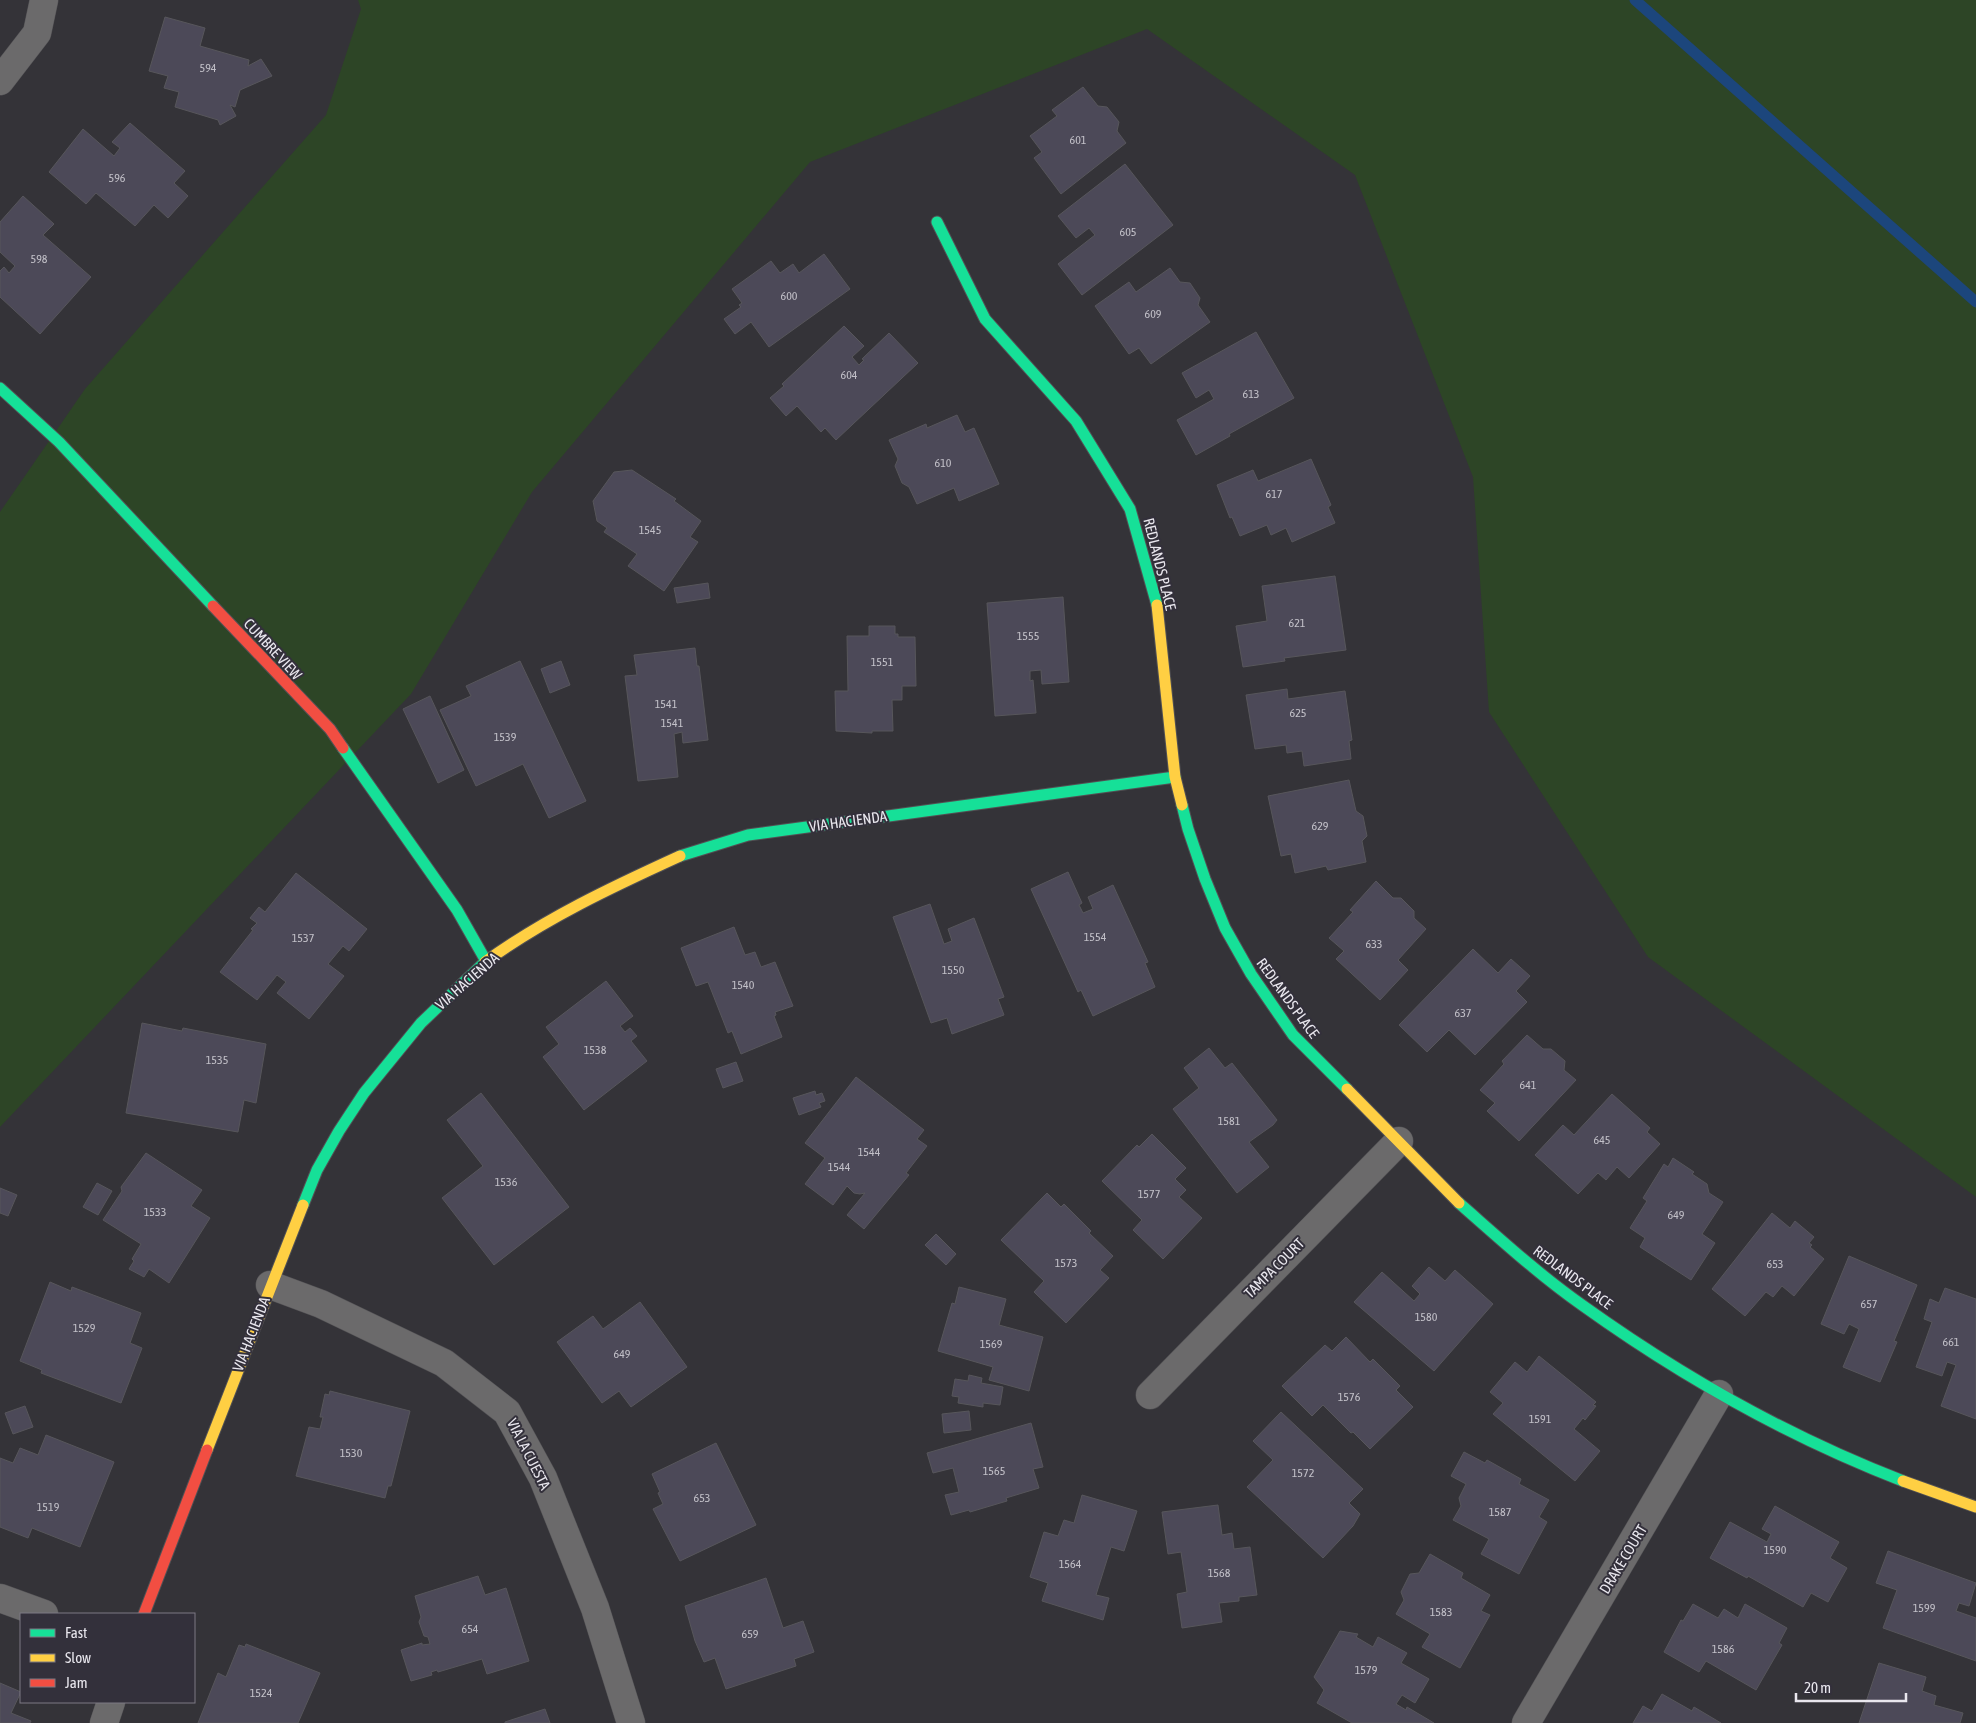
<svg xmlns="http://www.w3.org/2000/svg" width="1976" height="1723" viewBox="0 0 1976 1723" font-family="'Asap Condensed',sans-serif">
<style>
.green{fill:#2d4526}
.lines{fill:none;stroke-linecap:round;stroke-linejoin:round}
.stream{stroke:#1c467c;stroke-width:11}
.building{fill:#4c4958;stroke:#57565b}
.street-casing{stroke:#525154;stroke-width:29}
.fast-casing{stroke:#525154;stroke-width:13}
.slow-casing{stroke:#525154;stroke-width:13}
.jam-casing{stroke:#525154;stroke-width:13}
.street{stroke:#6b6a6b;stroke-width:28}
.fast{stroke:#16e098;stroke-width:11}
.slow{stroke:#ffcf43;stroke-width:11}
.jam{stroke:#f24e42;stroke-width:11}
.labels{text-anchor:middle;dominant-baseline:central;stroke-width:4;stroke-linejoin:round;paint-order:stroke}
.number-label{font-size:12px;fill:#c2c0c8}
.street-label{font-size:15px;fill:#e9e7ee;stroke:#33303b}
</style>
<rect width="100%" height="100%" fill="#343338"/>
<path class="green" d="M358,0H1976V1197L1648,957L1489,712L1473,477L1355,175L1147,29L810,162L532,492L411,694L0,1127V512L85,389L326,115L361,9Z"/>
<g class="lines">
<path class="stream" d="M1635,0L1976,302"/>
</g>
<path class="building" d="M165,17L205,28L200,46L249,60L248,66L261,59L272,76L240,90L235,107L230,105L236,116L220,125L218,120L175,107L179,92L164,88L168,76L149,71Z
M1083,87L1098,106L1107,107L1119,122L1117,131L1126,143L1061,194L1034,158L1042,152L1030,136L1057,116L1052,110Z
M130,123L185,171L174,183L188,196L168,218L154,205L135,226L96,193L86,204L49,172L83,129L114,156L120,148L112,142Z
M1125,164L1173,225L1082,295L1058,264L1095,235L1089,228L1076,238L1058,216Z
M23,196L54,224L43,235L91,277L40,334L0,297V271L4,267L9,273L15,266L0,252V222Z
M824,254L850,289L769,347L751,322L735,334L724,319L741,307L739,305L742,303L732,289L771,261L780,273L793,264L799,273Z
M1170,268L1180,282L1190,283L1200,298L1198,305L1210,322L1151,364L1139,348L1129,354L1095,306L1129,282L1136,292Z
M844,326L864,346L852,357L859,365L864,360L862,359L889,333L918,363L836,440L825,428L821,432L797,406L786,416L770,398L784,386L782,384Z
M1256,332L1294,398L1229,434L1230,436L1196,455L1177,420L1214,399L1209,390L1196,398L1182,373Z
M957,415L965,432L974,428L999,484L959,501L954,488L917,504L909,487L902,483L895,466L898,459L889,440L926,424L927,428Z
M1311,459L1331,505L1328,507L1335,523L1292,542L1286,528L1271,535L1267,525L1240,536L1232,517L1230,518L1217,485L1253,470L1258,481Z
M632,470L676,499L674,501L701,521L690,537L698,542L664,591L628,566L637,554L604,532L607,528L597,521L593,501L614,472Z
M1335,576L1346,650L1284,658L1285,661L1243,667L1236,626L1267,621L1262,586Z
M708,583L710,598L677,603L674,588Z
M1063,597L1069,682L1042,684L1041,670L1030,671V681L1033,680L1036,713L995,716L987,603Z
M869,626H895V634H898V637H915L916,686H902V700H892L893,731H872V733L836,731L835,691H848L847,636H869Z
M695,648L697,666H699L708,740L683,743L682,732L674,734L678,777L638,781L625,676L637,675L634,655Z
M520,661L586,801L549,818L523,764L476,786L440,710L471,696L466,686Z
M561,661L570,685L550,693L541,669Z
M1287,689L1288,699L1345,691L1352,740L1349,741L1351,759L1304,766L1302,751L1287,753L1286,745L1255,749L1246,695Z
M430,696L464,770L438,783L403,709Z
M1349,780L1356,811L1363,816L1367,836L1362,841L1366,862L1328,870L1326,866L1295,873L1291,854L1281,856L1268,796Z
M1068,872L1082,903L1079,905L1083,913L1093,909L1088,897L1113,885L1148,962L1145,963L1155,987L1093,1016L1081,990L1078,992L1031,889Z
M296,873L367,929L349,951L343,946L328,964L344,976L309,1019L277,993L286,982L277,975L257,1000L220,972L253,930L251,929L257,923L250,918L259,907L265,912Z
M1376,881L1393,898H1401L1414,911V918L1426,929L1398,960L1408,970L1380,1000L1336,959L1344,951L1329,938L1353,912L1350,910Z
M930,904L944,944L952,941L948,929L974,918L1004,997L998,999L1004,1015L952,1034L947,1018L931,1023L893,917Z
M734,927L745,955L755,952L761,967L775,962L793,1006L775,1012L776,1015L774,1016L782,1037L741,1054L732,1031L728,1033L708,982L696,986L681,948Z
M1473,949L1498,973L1511,959L1530,976L1516,991L1527,1002L1475,1055L1449,1030L1427,1052L1399,1025Z
M606,981L633,1016L620,1026L625,1032L630,1028L637,1036L631,1041L647,1061L584,1110L543,1057L559,1044L546,1027Z
M142,1023L182,1031L183,1028L266,1044L256,1103L244,1100L238,1132L126,1113Z
M1527,1035L1543,1049H1551L1565,1061L1564,1070L1576,1080L1519,1141L1487,1111L1495,1103L1480,1090L1504,1064L1502,1061Z
M1209,1048L1225,1068L1232,1063L1277,1120L1273,1125L1249,1142L1269,1167L1237,1193L1173,1109L1199,1088L1184,1068Z
M736,1062L743,1081L723,1088L716,1069Z
M856,1077L924,1130L917,1139L927,1146L906,1173L909,1175L864,1229L847,1215L865,1193L860,1194L854,1193L847,1186L833,1205L805,1184L825,1158L805,1143Z
M815,1091L816,1095L822,1093L825,1101L819,1103L821,1107L799,1115L793,1098Z
M481,1093L569,1207L494,1265L442,1198L483,1166L447,1120Z
M1612,1094L1650,1128L1647,1132L1660,1144L1629,1178L1617,1167L1606,1180L1598,1173L1578,1194L1535,1155L1563,1125L1574,1135Z
M1152,1134L1186,1168L1175,1179L1186,1190L1179,1197L1202,1218L1163,1259L1133,1230L1142,1220L1102,1181L1137,1145L1139,1147Z
M146,1153L202,1190L191,1206L210,1218L169,1283L149,1269L144,1277L129,1269L134,1261L132,1259L141,1244L103,1220L122,1191L121,1187Z
M1673,1158L1694,1172L1692,1174L1707,1184L1709,1193L1723,1202L1702,1234L1715,1243L1691,1280L1640,1247L1645,1238L1630,1228L1647,1201L1643,1198L1664,1164L1668,1167Z
M97,1183L112,1191L98,1215L83,1207Z
M0,1188L17,1195L8,1216L0,1213Z
M1047,1193L1061,1207L1064,1204L1091,1231L1089,1233L1113,1256L1100,1270L1109,1278L1066,1323L1034,1292L1044,1281L1001,1240Z
M1772,1213L1790,1228L1795,1221L1814,1237L1809,1243L1812,1245L1810,1247L1824,1259L1794,1296L1782,1286L1773,1297L1766,1292L1745,1316L1712,1289Z
M936,1234L956,1254L946,1265L925,1245Z
M1849,1256L1917,1285L1894,1341L1897,1342L1880,1382L1843,1367L1859,1329L1849,1324L1844,1334L1821,1324Z
M1429,1267L1445,1281L1455,1270L1493,1304L1434,1371L1354,1302L1382,1272L1414,1301L1420,1294L1412,1286Z
M50,1282L71,1291L72,1287L141,1313L130,1343L142,1348L121,1403L41,1373L42,1370L20,1361Z
M959,1287L1006,1299L999,1325L1043,1337L1029,1391L989,1380L993,1367L938,1351L952,1303L955,1304Z
M1945,1288L1976,1299V1419L1941,1406L1956,1365L1947,1362L1942,1376L1916,1367L1932,1322L1924,1319L1930,1299L1939,1303Z
M640,1302L687,1367L631,1407L619,1391L602,1403L557,1342L593,1316L603,1329Z
M1346,1337L1370,1362L1373,1359L1400,1386L1396,1390L1413,1407L1370,1449L1353,1432L1351,1433L1323,1405L1312,1416L1282,1386L1325,1345L1332,1351Z
M1539,1356L1596,1402L1593,1405L1596,1406L1585,1420L1583,1418L1574,1429L1600,1451L1575,1481L1493,1414L1503,1403L1490,1392L1515,1362L1527,1372Z
M969,1375L982,1378L981,1383L1003,1387L1000,1405L983,1403V1407L958,1403L959,1397L952,1396L955,1379L968,1381Z
M330,1391L410,1411L391,1486H388L385,1498L296,1476L309,1427L320,1429L323,1417H320L325,1394L329,1395Z
M25,1406L33,1427L13,1434L5,1413Z
M969,1411L971,1430L944,1433L942,1414Z
M1281,1412L1363,1489L1349,1503L1360,1514L1353,1526L1323,1558L1247,1487L1273,1460L1253,1441Z
M1031,1423L1043,1467L1033,1469L1039,1488L1006,1498L1007,1501L970,1512L969,1510L951,1515L945,1495L959,1492L953,1468L933,1473L927,1453Z
M46,1435L114,1462L80,1547L32,1528L28,1538L0,1527V1458L13,1463L20,1448L38,1455Z
M716,1443L756,1525L680,1561L653,1509L663,1504L658,1493L660,1492L652,1474Z
M1464,1452L1485,1463L1487,1460L1521,1479L1519,1484L1549,1500L1539,1517L1547,1522L1519,1574L1481,1554L1489,1539L1453,1520L1461,1506L1459,1498L1466,1484L1451,1476Z
M1082,1495L1137,1511L1124,1551L1111,1547L1096,1595L1109,1598L1103,1620L1042,1601L1048,1583L1030,1577L1044,1532L1058,1536L1064,1520L1074,1523Z
M1218,1505L1222,1535L1232,1533L1234,1549L1250,1547L1257,1595L1239,1597V1601L1219,1603L1222,1622L1182,1628L1177,1594L1187,1592L1181,1552L1168,1554L1162,1512Z
M1775,1506L1839,1542L1830,1558L1847,1568L1828,1602L1811,1593L1803,1607L1748,1576L1747,1578L1710,1558L1730,1522L1767,1542L1771,1534L1762,1529Z
M1888,1551L1976,1583L1969,1606L1959,1603L1956,1611L1976,1618V1661L1883,1628L1897,1590L1876,1583Z
M1430,1554L1463,1573L1461,1578L1490,1595L1481,1611L1490,1615L1460,1668L1422,1647L1430,1634L1396,1614L1404,1600L1401,1592L1410,1574L1419,1573Z
M478,1576L485,1595L506,1588L529,1661L487,1674L482,1659L438,1672L437,1670L431,1672L432,1675L411,1681L401,1650L422,1643V1645L430,1644L428,1637L424,1636L419,1622L421,1617L415,1596Z
M766,1578L783,1628L803,1621L814,1652L794,1659L796,1666L726,1689L715,1658L704,1662L695,1641L685,1606Z
M1693,1604L1718,1618L1724,1609L1738,1618L1745,1604L1787,1628L1779,1643L1782,1645L1756,1690L1706,1661L1699,1672L1664,1652L1681,1620L1683,1621Z
M1340,1631L1358,1634L1356,1637L1373,1647L1378,1637L1407,1653L1401,1663L1429,1679L1415,1703L1402,1695L1396,1704L1406,1710L1407,1707L1434,1723H1352L1317,1703L1324,1690L1314,1677Z
M246,1644L320,1673L298,1723H198L218,1673L226,1677L239,1645L245,1647Z
M1879,1663L1926,1677L1922,1691L1936,1696L1934,1705L1963,1713L1960,1723H1859Z
M0,1683L21,1692L11,1713L31,1721L30,1723H0Z
M1662,1694L1692,1711L1694,1707L1721,1723H1633L1643,1706L1652,1711Z
M545,1709L550,1723H505V1722Z"/>
<g class="lines">
<defs>
<path id="street" d="M0,81L37,33L44,0
M270,1285L321,1304L444,1363L507,1412L543,1478L595,1608L631,1723
M1150,1395L1399,1141
M0,1598L44,1614
M104,1723L111,1702
M1526,1723L1719,1394"/>
<path id="fast" d="M937,222L985,319L1076,421L1130,509L1157,605
M0,388L59,442L213,606
M343,748L457,910L486,961
M1182,805L1188,829L1205,879L1225,928L1251,974L1293,1035L1347,1089
M680,856L748,835L1175,777
M1459,1203C1499,1238 1538,1274 1582,1305C1681,1376 1789,1437 1903,1481
M303,1205L317,1170L339,1131L364,1093L421,1023L485,962"/>
<path id="slow" d="M1157,605L1175,777L1182,805
M485,962C546,918 612,887 680,856
M1347,1089L1459,1203
M207,1450L303,1205
M1903,1481L1976,1507"/>
<path id="jam" d="M213,606L330,729L343,748
M144,1614L207,1450"/>
</defs>
<use href="#street" class="street-casing"/>
<use href="#fast" class="fast-casing"/>
<use href="#slow" class="slow-casing"/>
<use href="#jam" class="jam-casing"/>
<use href="#street" class="street"/>
<use href="#fast" class="fast"/>
<use href="#slow" class="slow"/>
<use href="#jam" class="jam"/>
</g>
<g class="labels">
<g class="number-label">
<text x="208" y="68">594</text>
<text x="1078" y="140">601</text>
<text x="117" y="178">596</text>
<text x="1128" y="232">605</text>
<text x="39" y="259">598</text>
<text x="789" y="296">600</text>
<text x="1153" y="314">609</text>
<text x="849" y="375">604</text>
<text x="1251" y="394">613</text>
<text x="943" y="463">610</text>
<text x="1274" y="494">617</text>
<text x="650" y="530">1545</text>
<text x="1297" y="623">621</text>
<text x="1028" y="636">1555</text>
<text x="882" y="662">1551</text>
<text x="666" y="704">1541</text>
<text x="1298" y="713">625</text>
<text x="672" y="723">1541</text>
<text x="505" y="737">1539</text>
<text x="1320" y="826">629</text>
<text x="1095" y="937">1554</text>
<text x="303" y="938">1537</text>
<text x="1374" y="944">633</text>
<text x="953" y="970">1550</text>
<text x="743" y="985">1540</text>
<text x="1463" y="1013">637</text>
<text x="595" y="1050">1538</text>
<text x="217" y="1060">1535</text>
<text x="1528" y="1085">641</text>
<text x="1229" y="1121">1581</text>
<text x="1602" y="1140">645</text>
<text x="869" y="1152">1544</text>
<text x="839" y="1167">1544</text>
<text x="506" y="1182">1536</text>
<text x="1149" y="1194">1577</text>
<text x="155" y="1212">1533</text>
<text x="1676" y="1215">649</text>
<text x="1066" y="1263">1573</text>
<text x="1775" y="1264">653</text>
<text x="1869" y="1304">657</text>
<text x="1426" y="1317">1580</text>
<text x="84" y="1328">1529</text>
<text x="1951" y="1342">661</text>
<text x="991" y="1344">1569</text>
<text x="622" y="1354">649</text>
<text x="1349" y="1397">1576</text>
<text x="1540" y="1419">1591</text>
<text x="351" y="1453">1530</text>
<text x="994" y="1471">1565</text>
<text x="1303" y="1473">1572</text>
<text x="702" y="1498">653</text>
<text x="48" y="1507">1519</text>
<text x="1500" y="1512">1587</text>
<text x="1775" y="1550">1590</text>
<text x="1070" y="1564">1564</text>
<text x="1219" y="1573">1568</text>
<text x="1924" y="1608">1599</text>
<text x="1441" y="1612">1583</text>
<text x="470" y="1629">654</text>
<text x="750" y="1634">659</text>
<text x="1723" y="1649">1586</text>
<text x="1366" y="1670">1579</text>
<text x="261" y="1693">1524</text>
</g>
<g class="street-label">
<text transform="translate(1160 564) rotate(76)">REDLANDS PLACE</text>
<text transform="translate(273 649) rotate(47)">CUMBRE VIEW</text>
<text transform="translate(848 821) rotate(-8)">VIA HACIENDA</text>
<text transform="translate(467 981) rotate(-41)">VIA HACIENDA</text>
<text transform="translate(1288 998) rotate(54)">REDLANDS PLACE</text>
<text transform="translate(1274 1268) rotate(-45)">TAMPA COURT</text>
<text transform="translate(1573 1277) rotate(37)">REDLANDS PLACE</text>
<text transform="translate(251 1334) rotate(-69)">VIA HACIENDA</text>
<text transform="translate(529 1454) rotate(63)">VIA LA CUESTA</text>
<text transform="translate(1623 1559) rotate(-59)">DRAKE COURT</text>
</g>
</g>
<rect x="20" y="1613" width="175" height="90" fill="#33303b" stroke="#7c7983"/>
<rect x="30" y="1629" width="25" height="8" fill="#16e098" stroke="#7c7983"/>
<text x="65" y="1638" font-size="15" fill="#e9e7ee">Fast</text>
<rect x="30" y="1654" width="25" height="8" fill="#ffcf43" stroke="#7c7983"/>
<text x="65" y="1663" font-size="15" fill="#e9e7ee">Slow</text>
<rect x="30" y="1679" width="25" height="8" fill="#f24e42" stroke="#7c7983"/>
<text x="65" y="1688" font-size="15" fill="#e9e7ee">Jam</text>
<path d="M1796 1693v8h110v-8" fill="none" stroke="#e9e7ee" stroke-width="2.5"/>
<text x="1804" y="1693" font-size="15" fill="#e9e7ee" stroke="#33303b" stroke-width="4" paint-order="stroke">20 m</text>
</svg>
